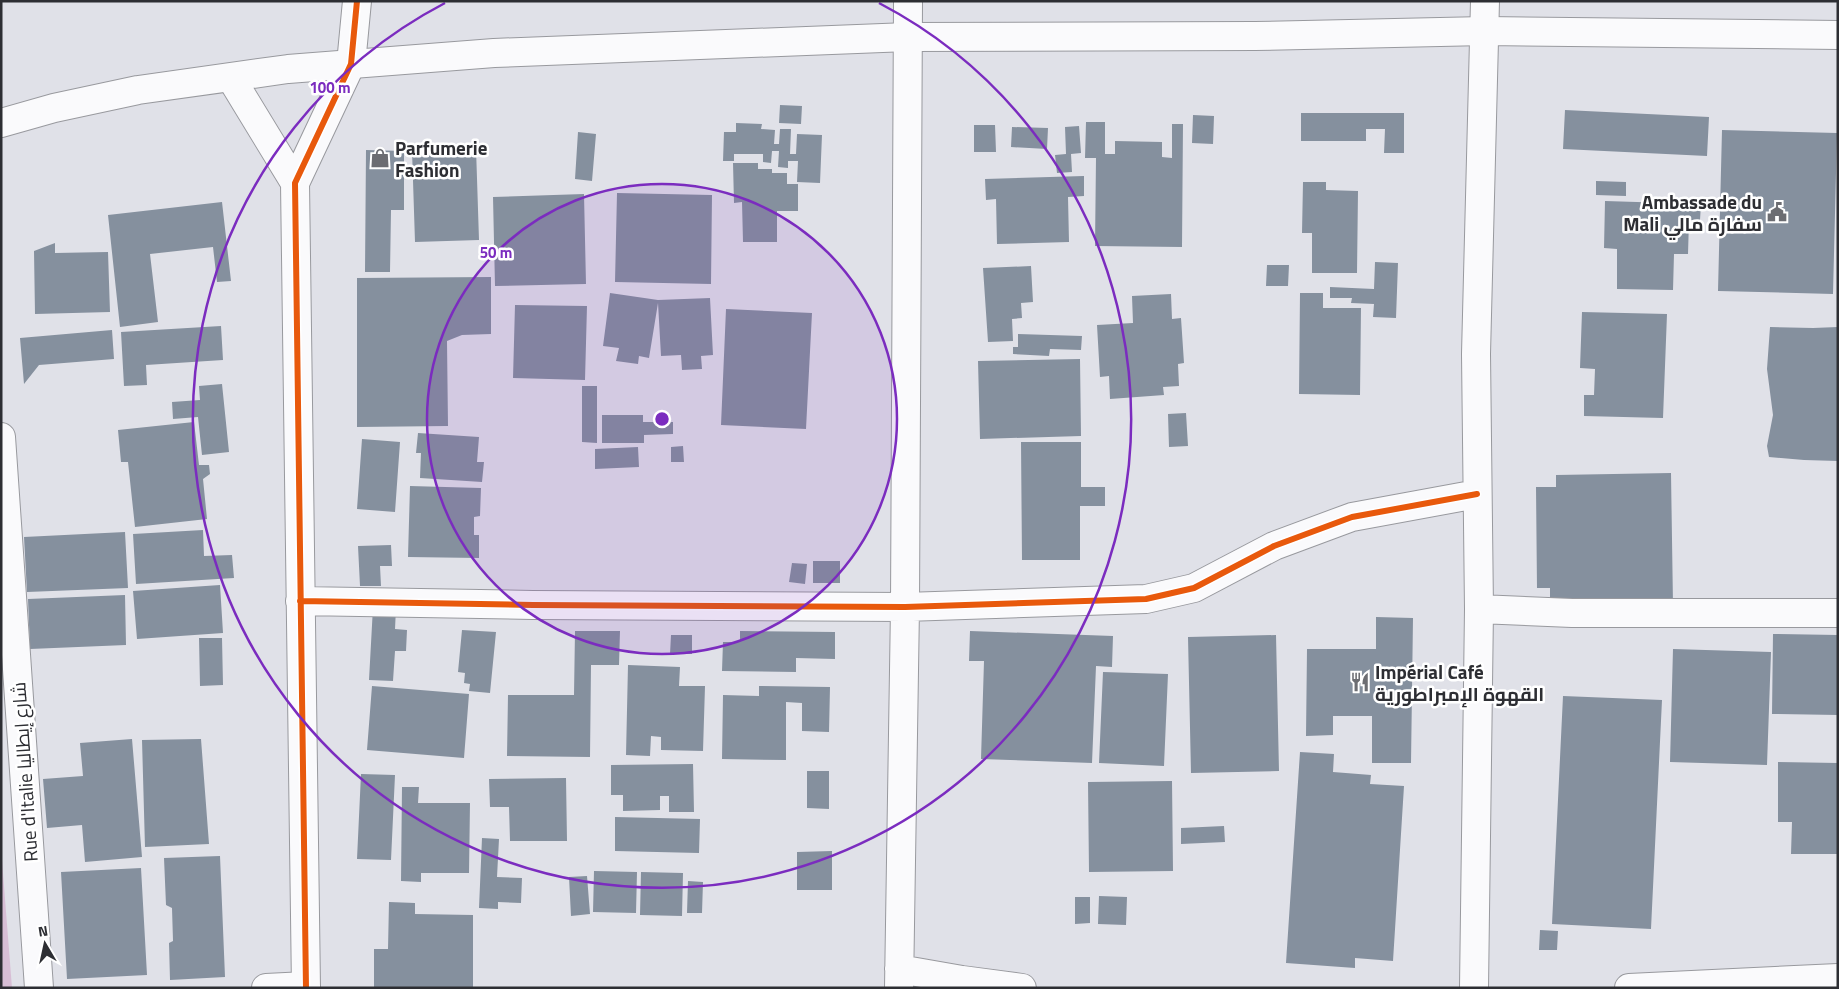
<svg xmlns="http://www.w3.org/2000/svg" width="1839" height="989" viewBox="0 0 1839 989" font-family="'Titillium Web',Cairo,sans-serif">
<style>
.green{fill:#d7bed5}
.building{fill:#85909e}
.lines{fill:none;stroke-linecap:round;stroke-linejoin:round}
.street-casing{stroke:#98999e;stroke-width:30}
.secondary-casing{stroke:#98999e;stroke-width:30}
.street{stroke:#fafafc;stroke-width:28}
.secondary{stroke:#fafafc;stroke-width:28}
.cycleway-casing{stroke:#fff;stroke-width:9}
.cycleway{stroke:#e8590c;stroke-width:6}
.ring{fill:none;stroke:#7b2cbf;stroke-width:2.5}
.labels{text-anchor:middle;dominant-baseline:central;stroke-width:5;stroke-linejoin:round;paint-order:stroke}
.poi-label{font-size:19px;font-weight:bold;fill:#2d2e33;stroke:#fff;text-anchor:start}
.street-label{font-size:19px;fill:#2d2e33;stroke:#fff}
.centre{fill:#7b2cbf;stroke:#fff;stroke-width:2.5}
.ring-label{font-size:15px;text-anchor:middle;font-weight:bold;fill:#7b2cbf;stroke:#fff;stroke-width:5;stroke-linejoin:round;paint-order:stroke}
</style>
<rect width="100%" height="100%" fill="#e0e1e8"/>
<path class="green" d="M1,848L12,988H1Z"/>
<path class="building" d="M780,105L802,106L801,124L779,123Z
M1565,110L1709,117L1707,156L1563,149Z
M1301,113H1404V153H1384L1385,129H1366V141H1301Z
M1193,115L1214,116L1213,144L1192,143Z
M1086,122H1105V154H1115V141L1162,142V157L1172,158V124H1183L1182,247L1095,246L1096,158H1085Z
M736,123L762,124L761,129L775,130L774,144H779L780,129H791L790,154H796L797,134L822,135L820,183L797,182L798,161H788V168L778,167L779,151H772L771,163L763,162V154H734V161H723L724,132H736Z
M974,125H995L996,152H974Z
M1079,126L1081,153L1071,154L1072,172L1057,173L1055,155L1066,154L1065,127Z
M1012,127L1048,128L1047,149L1011,147Z
M1722,130L1837,133L1833,294L1718,291Z
M578,132L596,134L592,181L575,179Z
M476,148L479,240L415,242L412,150Z
M366,150L404,151V210H391L390,272H365Z
M733,163H758V169H772V173H787V184H798V211H777V242H743L742,202L734,203Z
M1084,176V196L1068,197L1069,242L997,244L996,199L986,200L985,179Z
M1596,181L1626,182V196L1596,195Z
M1303,182H1326V190L1358,191L1357,273H1312V233H1302Z
M617,193L712,195L711,284L615,282Z
M584,194L586,284L495,286L493,197Z
M1605,201L1701,204L1700,220H1689L1688,254H1674L1673,290L1617,289V249L1604,248Z
M222,202L231,281L217,282L213,247L150,254L158,322L120,327L108,215Z
M55,243V253L108,252L110,312L35,314L34,251Z
M1375,262L1398,263L1396,318L1373,317L1374,304L1351,303L1352,298H1330V287L1374,289Z
M1267,265H1289L1288,286H1266Z
M1031,266L1033,302L1021,303L1022,318L1012,319L1013,341L988,342L983,268Z
M491,277V334L462,335L447,341L448,426L357,427V278Z
M610,293L658,300L710,298L713,355L701,356L702,369L682,370L681,355L661,356L658,303L649,358L639,356L638,364L616,361L619,348L603,346Z
M1300,293H1323V308H1361L1360,395L1299,394Z
M1171,294L1172,319L1181,318L1184,363L1178,364L1179,386L1163,387L1164,395L1110,399L1109,376L1100,377L1097,325L1133,323L1132,296Z
M515,305L587,306L585,380L513,378Z
M726,309L812,313L806,429L721,425Z
M1582,312L1667,314L1663,418L1584,416V395H1594L1595,369L1580,368Z
M221,326L223,360L146,365L147,385L124,386L121,332Z
M1770,327L1813,328L1838,327V461L1804,460L1769,457L1767,446L1773,415L1767,369Z
M112,330L114,359L39,365L24,384L20,338Z
M1018,334L1082,336L1081,350L1050,349L1049,356L1013,354V347H1018Z
M1080,359L1081,436L980,439L978,361Z
M222,384L229,452L202,455L198,417L173,419L172,402L200,400L199,386Z
M582,386H597V443L582,442Z
M1186,413L1188,446L1169,447L1168,414Z
M602,415H643V422H673V434L644,435V443H602Z
M194,422L199,465H209L210,474L203,479L207,519L135,527L128,462H121L118,430Z
M418,433L479,437L477,462H484L482,482L420,478L421,453H416Z
M362,439L400,442L395,512L357,509Z
M1021,442H1081V487H1105V506H1080V560H1022Z
M683,446L684,462H671V447Z
M638,447L639,467L595,469V449Z
M1671,473L1673,605L1550,607V588H1537L1536,487H1556V475Z
M410,486L481,488L480,516L474,517V535H479V558L408,557Z
M203,530L204,556L232,555L234,578L136,584L133,534Z
M125,532L128,588L27,592L24,537Z
M391,545L392,566H380L381,586H360L358,546Z
M813,561H840V583H813Z
M792,563L807,564L805,584L789,582Z
M220,585L223,633L137,639L133,591Z
M125,595L126,645L30,649L28,599Z
M373,607L396,608L395,629L407,630L406,651H395L393,681L369,680Z
M1376,617L1413,618L1411,763H1372V716H1333V735L1306,736L1307,649H1376Z
M462,630L496,632L490,693L469,691L470,684L464,683L465,673L458,672Z
M575,631H620L619,665H591L590,757L507,756L508,695H574Z
M740,631L835,632V659L796,658V672L722,671L723,642H740Z
M970,631L1113,636L1112,667L1096,666L1092,763L981,759L984,661H969Z
M1773,634L1838,635V715L1772,714Z
M671,635H692V654H670Z
M1276,635L1279,771L1191,773L1188,637Z
M199,638H222L223,685L200,686Z
M1673,649L1771,652L1767,765L1670,762Z
M628,665L680,667L679,686H705L703,751L661,750V737L651,736L650,756L626,755Z
M1103,672L1168,674L1164,766L1099,763Z
M372,686L469,694L464,758L367,750Z
M759,686L830,687L829,732L802,731V703L786,702V760L722,759L723,695L759,696Z
M1563,696L1662,700L1651,929L1552,924Z
M132,739L142,857L85,862L82,825L47,828L43,779L83,776L80,743Z
M201,739L209,844L145,847L142,740Z
M1300,752L1334,754L1333,772L1371,775L1370,784L1404,786L1393,961L1355,958V968L1286,963Z
M1778,762L1838,763V854H1791L1792,822H1778Z
M693,764L694,812H669V796H660V810L623,811V795H611V765Z
M807,771H829V809L807,808Z
M361,774L395,775L391,860L357,859Z
M566,778L567,841H510L509,807H490L489,779Z
M1172,781L1173,871L1089,872L1088,782Z
M402,787H419L418,803H470L469,873H421V882L401,881Z
M615,817L700,819L699,853L615,851Z
M1224,826L1225,842L1181,844V828Z
M482,838L499,839L497,877L522,878L521,903L498,902V909L479,908Z
M832,851V890H797V852Z
M220,856L225,977L170,980L169,943L173,941L172,908L166,905L164,858Z
M141,868L147,975L67,979L61,872Z
M594,871L637,872L636,913L593,912Z
M641,872L683,873L682,916L640,915Z
M587,876L590,914L571,916L569,877Z
M688,881L703,882L702,913H687Z
M1099,896L1127,897L1126,925L1098,924Z
M1075,897H1090V923L1075,924Z
M389,902L415,903V914L473,915V988H374V949H388Z
M1540,930L1558,931L1557,950H1539Z"/>
<g class="lines">
<defs>
<path id="street" d="M231,78L295,183
M1,437L39,988
M300,601L533,605L905,607L1146,599L1194,588L1274,546L1352,517L1477,494
M1479,609L1572,613H1838
M899,969L962,980L1022,988
M266,988L306,986
M306,988L295,183L351,64L357,1
M899,988L905,607L908,1
M1474,988L1479,609L1476,354L1485,1
M1629,988L1838,978"/>
<path id="secondary" d="M1,123L54,108L138,90L288,69L494,53L908,37L1255,36L1485,31L1838,35"/>
</defs>
<use href="#street" class="street-casing"/>
<use href="#secondary" class="secondary-casing"/>
<use href="#street" class="street"/>
<use href="#secondary" class="secondary"/>
<defs>
<path id="cycleway" d="M300,601L533,605L905,607L1146,599L1194,588L1274,546L1352,517L1477,494
M306,988L295,183L351,64L357,1"/>
</defs>
<use href="#cycleway" class="cycleway-casing"/>
<use href="#cycleway" class="cycleway"/>
</g>
<circle cx="662" cy="419" r="235" fill="#7b2cbf" fill-opacity=".12"/>
<g class="ring">
<circle cx="662" cy="419" r="235"/>
<path d="M879 3A469 469 0 1 1 445 3"/>
</g>
<defs>
<symbol id="shop-bare" viewBox="-9 -9 18 18"><path d="M-5-2.5h2.3a2.7 3.5 0 0 1 5.4 0H5L5.5 6h-11ZM-1.5-2.5h3a1.5 2.3 0 0 0-3 0Z" fill="#6c6d72" stroke="#fff" stroke-width="2.5" paint-order="stroke"/></symbol>
<symbol id="civic-bare" viewBox="-9 -9 18 18"><path d="M-.6-6.5H3V-4.5H.6V-3L4-1V1h2V6H-6V1h2V-1L-.6-3ZM-1.2 2.5V6h2.4V2.5Z" fill="#6c6d72" stroke="#fff" stroke-width="2.5" paint-order="stroke"/></symbol>
<symbol id="restaurant-bare" viewBox="-9 -9 18 18"><path d="M-5-6h1v4h1v-4h1v4h1v-4h1v5L-1.5 .5V6h-2V.5L-5-1ZM5-6V6H3V1.5H1.5Q1.5-4 5-6Z" fill="#6c6d72" stroke="#fff" stroke-width="2.5" paint-order="stroke"/></symbol>
</defs>
<g fill-rule="evenodd">
<use href="#shop-bare" x="366" y="144" width="28" height="28"/>
<use href="#civic-bare" x="1763" y="198" width="28" height="28"/>
<use href="#restaurant-bare" x="1346" y="668" width="28" height="28"/>
</g>
<g class="labels">
<g class="poi-label">
<text x="395" y="147">Parfumerie<tspan x="395" dy="22">Fashion</tspan></text>
<text x="1762" y="201" text-anchor="end">Ambassade du<tspan x="1762" dy="22">Mali سفارة مالي</tspan></text>
<text x="1375" y="671">Impérial Café<tspan x="1375" dy="22">القهوة الإمبراطورية</tspan></text>
</g>
<g class="street-label">
<text transform="translate(24 772) rotate(-94)">Rue d'Italie شارع إيطاليا</text>
</g>
</g>
<circle cx="662" cy="419" r="8" class="centre"/>
<g class="ring-label">
<text x="330" y="93">100 m</text>
<text x="496" y="258">50 m</text>
</g>
<rect width="1839" height="989" fill="none" stroke="#2d2e33" stroke-width="5"/>
<g transform="translate(45 944) rotate(351)" stroke="#ffffff" stroke-width="4" paint-order="stroke">
<path d="M0-4L9 19L0 12L-9 19Z" fill="#2d2e33"/>
<text y="-8" font-size="14" font-weight="bold" text-anchor="middle" fill="#2d2e33">N</text>
</g>
</svg>
